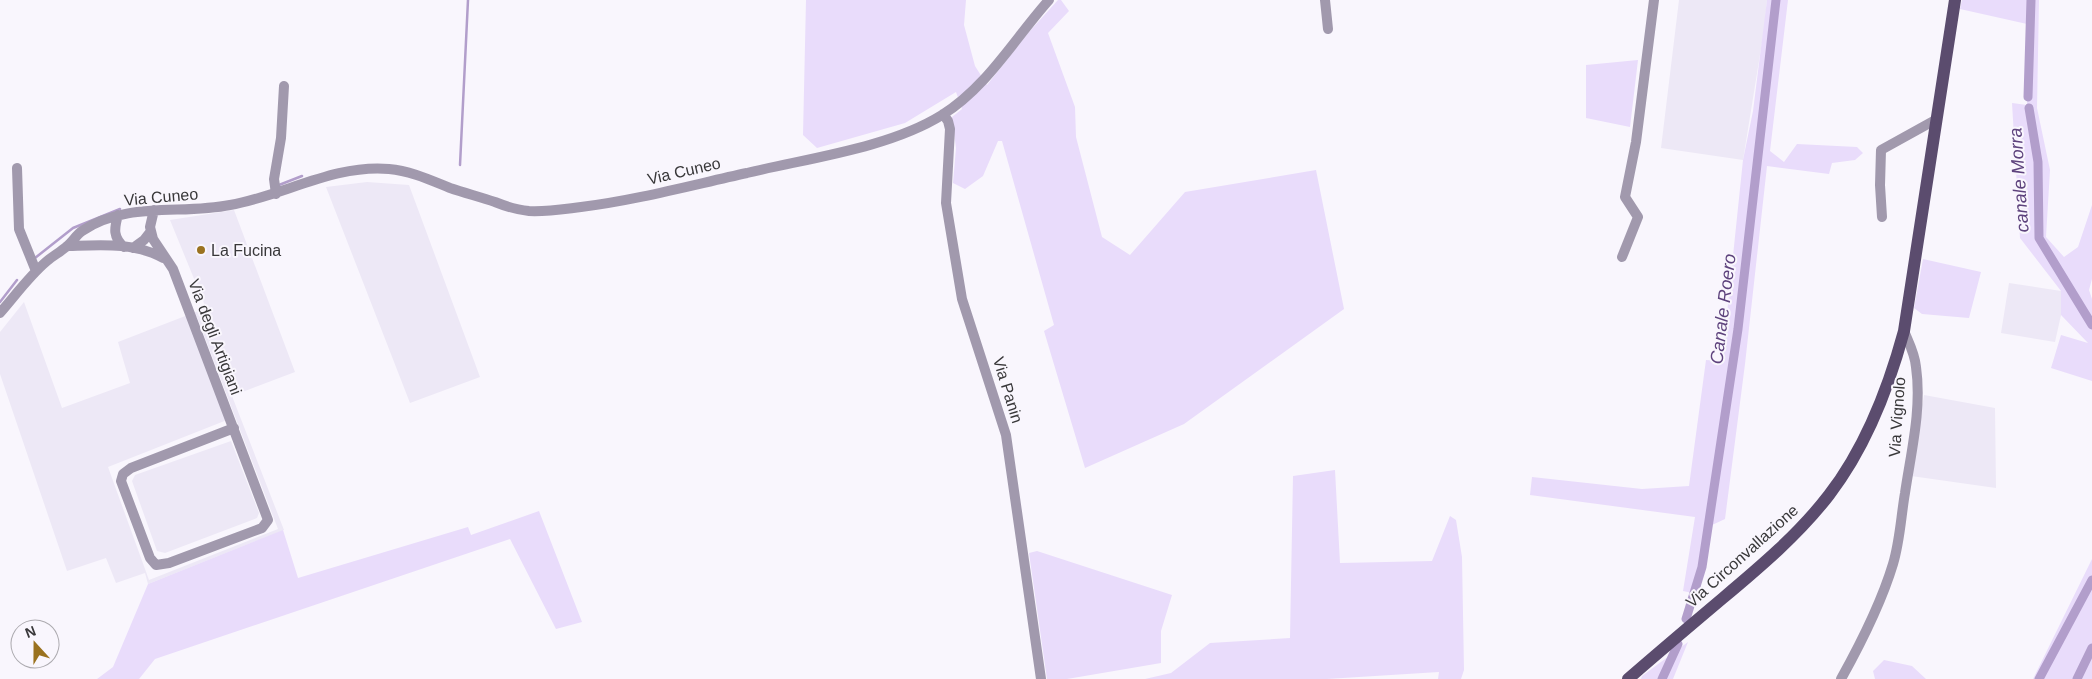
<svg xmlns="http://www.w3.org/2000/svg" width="2092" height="679" viewBox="0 0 2092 679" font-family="Arial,sans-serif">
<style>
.built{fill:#ede8f6;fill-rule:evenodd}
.green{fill:#e9dcfb}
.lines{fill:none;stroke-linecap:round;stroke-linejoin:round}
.stream{stroke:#b29ecb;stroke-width:2.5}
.canal{stroke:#b29ecb;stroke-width:9}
.minor{stroke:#a199ad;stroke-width:10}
.major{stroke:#5b4c6e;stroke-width:12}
.poi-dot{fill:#9a721f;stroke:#f9f6fd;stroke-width:2}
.labels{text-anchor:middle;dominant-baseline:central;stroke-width:4;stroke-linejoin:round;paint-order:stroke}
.street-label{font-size:16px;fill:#39383a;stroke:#f9f6fd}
.poi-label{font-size:16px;fill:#39383a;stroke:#f9f6fd;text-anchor:start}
.water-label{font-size:18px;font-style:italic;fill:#5e437d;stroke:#f9f6fd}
</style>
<rect width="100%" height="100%" fill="#f9f6fd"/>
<path class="built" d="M1679,0H1767L1764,30L1743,160L1661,148Z
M367,182L409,185L480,377L410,403L326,187Z
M234,210L295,372L232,396L284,530L148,584L145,573L116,583L106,558L67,571L0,374V332L24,302L62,408L130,383L118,342L206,308L170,220ZM197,317L278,529L149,580L108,467L227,420L188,320Z
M2009,283L2061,291V315L2055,342L2001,333Z
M1924,395L1995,408L1996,488L1911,476Z
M231,441L259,513L257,518L165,553L157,551L132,481L135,475Z"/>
<path class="green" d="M806,0H966L964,25L975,66L987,85L1028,33L1058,0H1061L1069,11L1048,33L1075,107L1076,137L1102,237L1130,255L1185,192L1316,170L1344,309L1184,424L1085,468L1044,331L1054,325L1002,141H998L983,176L965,189L953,183L956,148L952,117L962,109L956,92L905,123L817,148L803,135Z
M1767,0H1788L1770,151L1784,162L1797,144L1857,147L1863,153L1855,160L1832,163L1829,174L1767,166L1745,364L1725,519L1710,526L1705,558V567L1697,594L1683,591L1695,517L1530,495L1532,477L1642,489L1689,486L1706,360L1722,361L1743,160L1753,111Z
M1962,0H2039L2037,108L2050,170L2046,237L2064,257L2078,247L2092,205V279L2089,290L2092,299V381L2051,368L2061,335L2088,343L2061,315V291L2020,238L2012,103L2027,105V24L1960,9Z
M1638,60L1630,127L1586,118V65Z
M1923,259L1981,272L1969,318L1922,314L1914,308Z
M1335,470L1340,563L1432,561L1450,516L1456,520L1462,557L1464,670L1461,679H1438L1439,672L1327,679H1145L1171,673L1210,643L1290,638L1293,476Z
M539,511L582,622L556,629L510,539L155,659L139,679H97L113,667L148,584L283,530L298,578L468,527L471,535Z
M1037,551L1172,595L1161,631V663L1067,679H1047L1029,553Z
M2092,559V679H2033Z
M1688,642L1673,679H1641L1642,676Z
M1884,660L1912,666L1926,679H1875L1873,671Z"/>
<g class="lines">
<path class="stream" d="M460,165L468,0
M279,185L302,176
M35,258L73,228L120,209
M0,302L17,280"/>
<path class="canal" d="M2028,97L2031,0
M2029,108L2038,162L2039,238L2092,325
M1686,619L1702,567L1738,329L1776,0
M1662,679L1678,644
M2039,679L2092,580
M2077,679L2092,648"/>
<path class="minor" d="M1325,0L1328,29
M943,114L948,121L950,129L946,203L962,299L1006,435L1041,679
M17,168L19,229L36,271
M276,194L274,179L281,138L284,86
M154,210L150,227L153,239L173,269L268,520L262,528L169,563L156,565L150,558L121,481L123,474L131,468L234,428
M118,215C114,229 113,237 124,247
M1882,217L1880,185L1881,150L1937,119
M69,246C100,245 135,242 163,258
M133,248L144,240L151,231
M1622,257L1638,217L1625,197L1636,142L1654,0
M0,313C15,296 29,276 47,261C53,256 60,252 66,247C72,243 76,235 82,231C127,201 181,215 230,205C283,196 334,164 389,169C411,171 430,180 450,188C465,193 480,197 495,202C505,206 517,210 529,211C546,212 564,209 581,207C637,200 692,185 747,173C809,158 889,148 942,115C987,87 1015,38 1049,0
M1841,679C1861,643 1881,604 1893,564C1900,541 1901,516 1905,493C1911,452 1922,409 1916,367C1915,354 1909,343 1904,331"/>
<path class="major" d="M1628,679C1659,652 1691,625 1723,598C1760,567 1799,534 1829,495C1866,447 1888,390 1904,331L1955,0"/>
</g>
<circle class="poi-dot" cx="201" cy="250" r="5"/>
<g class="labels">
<g class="street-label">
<text transform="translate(684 171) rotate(-13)">Via Cuneo</text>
<text transform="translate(161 197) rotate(-5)">Via Cuneo</text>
<text transform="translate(215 337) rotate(69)">Via degli Artigiani</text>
<text transform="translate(1008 390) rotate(73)">Via Panin</text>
<text transform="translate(1897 417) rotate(-86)">Via Vignolo</text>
<text transform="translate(1742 556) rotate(-42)">Via Circonvallazione</text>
</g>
<g class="poi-label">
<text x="211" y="250">La Fucina</text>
</g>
<g class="water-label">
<text transform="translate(2019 180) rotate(-94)">canale Morra</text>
<text transform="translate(1723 309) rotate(-83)">Canale Roero</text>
</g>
</g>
<g transform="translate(35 644) rotate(339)"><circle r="24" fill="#f9f6fd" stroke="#acaaaf"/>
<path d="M0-4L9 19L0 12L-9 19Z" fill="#9a721f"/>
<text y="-8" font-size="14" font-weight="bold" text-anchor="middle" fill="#39383a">N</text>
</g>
</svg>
